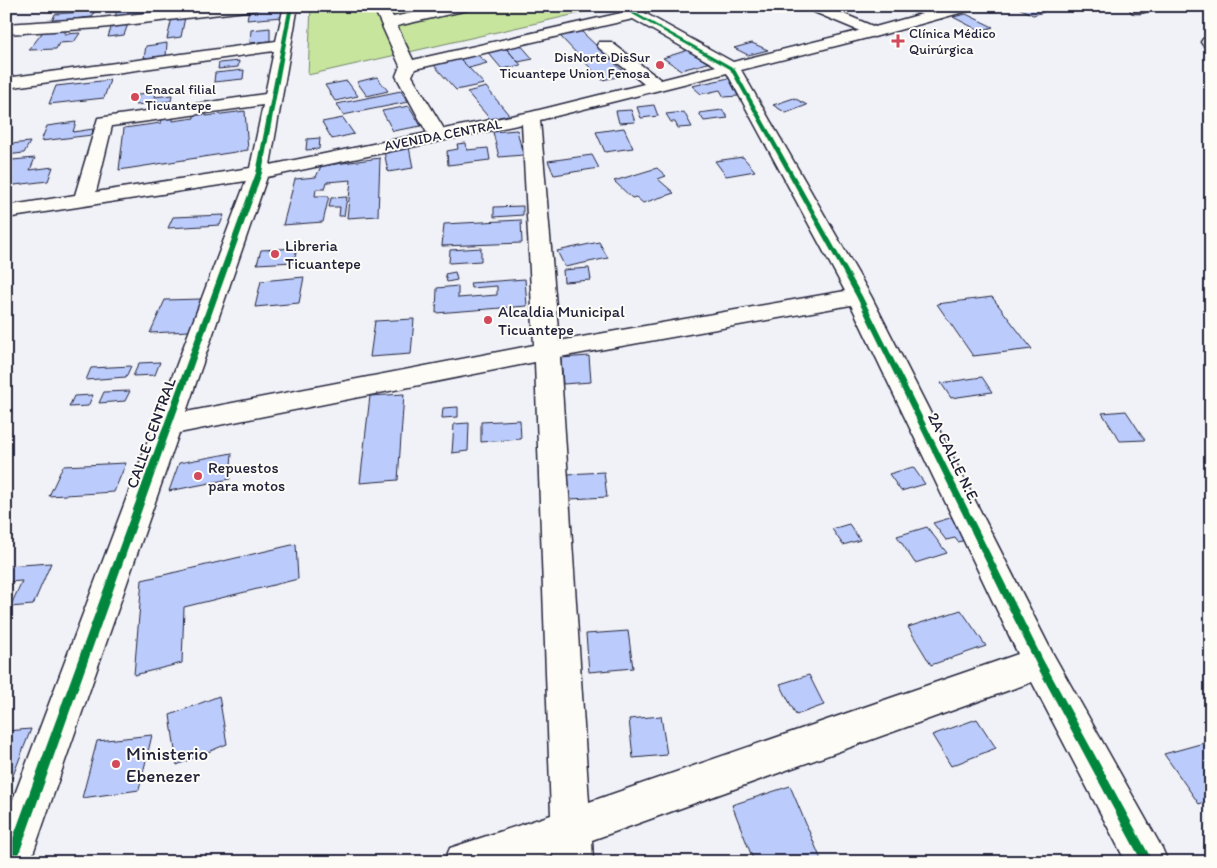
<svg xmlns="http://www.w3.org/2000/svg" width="1217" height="868" viewBox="0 0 1217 868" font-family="Itim,sans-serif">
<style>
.green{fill:#c7e59d;stroke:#74846c}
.building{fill:#bbccfc;stroke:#22223b}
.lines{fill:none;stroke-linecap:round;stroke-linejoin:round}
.minor-casing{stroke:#22223b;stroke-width:3}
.major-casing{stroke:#22223b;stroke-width:3}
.minor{fill:#fdfcf7;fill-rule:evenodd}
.major{fill:#fdfcf7;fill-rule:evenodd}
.cycleway-casing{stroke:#fdfcf7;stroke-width:3}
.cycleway{fill:#00873e;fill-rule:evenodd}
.poi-dot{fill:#d1495b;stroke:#fdfcf7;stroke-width:2}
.labels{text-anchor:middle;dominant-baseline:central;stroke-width:4;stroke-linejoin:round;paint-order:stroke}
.far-poi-label{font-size:14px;fill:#22223b;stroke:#fdfcf7;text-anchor:start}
.far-street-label{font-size:14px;fill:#22223b;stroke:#fdfcf7}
.poi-label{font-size:16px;fill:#22223b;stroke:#fdfcf7;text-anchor:start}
.street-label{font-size:16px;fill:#22223b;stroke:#fdfcf7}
.near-poi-label{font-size:19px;fill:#22223b;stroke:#fdfcf7;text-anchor:start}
</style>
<rect width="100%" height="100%" fill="#f0f2f8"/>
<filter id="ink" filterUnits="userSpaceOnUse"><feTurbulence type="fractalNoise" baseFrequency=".02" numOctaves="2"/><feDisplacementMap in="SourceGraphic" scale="10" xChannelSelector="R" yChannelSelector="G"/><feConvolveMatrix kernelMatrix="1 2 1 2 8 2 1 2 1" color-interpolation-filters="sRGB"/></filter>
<g filter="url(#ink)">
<path class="green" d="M311,6H605L607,7L308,75Z"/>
<path class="building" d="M162,6L160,12L115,17L117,10Z
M268,6H282V17L247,20L249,8Z
M1015,6H1032L1044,12L1033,15Z
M95,11L92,17L52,21L55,14Z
M966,14L993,27L980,31L953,17Z
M185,17L181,37L167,39L172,18Z
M128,24L124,35L108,37L112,25Z
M68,28L64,34L80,33L74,42L59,43L56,49L29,50L45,29Z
M270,28V41L250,43L251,30Z
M581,31L627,75L602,80L559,35Z
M167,43L166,56L144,58L146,46Z
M519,43L533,59L518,62L504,46Z
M752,43L768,50L748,55L734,48Z
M504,46L521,65L502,69L485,49Z
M688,50L708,63L681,70L663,58Z
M475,53L487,63L469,68L458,57Z
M458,57L469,68L484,84L456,90L432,63Z
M239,61L238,67L218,69L219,63Z
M244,70L243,79L214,82L215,73Z
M377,77L388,91L367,96L357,82Z
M729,78L738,96L724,97L720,90L701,94L692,86Z
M110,80L104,98L49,104L56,86Z
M347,81L358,96L335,101L325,85Z
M486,87L509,115L490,119L467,92Z
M401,91L408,102L343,115L337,104Z
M156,92L155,97L172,95L171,101L136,105L139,94Z
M794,98L807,105L786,113L773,105Z
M654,105L658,116L641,118L637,107Z
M409,106L421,126L393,131L382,111Z
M631,110L635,122L619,123L616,111Z
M722,110L728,118L704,121L699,113Z
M245,111L248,150L119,170L124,128L161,123L162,118L173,117V121L194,118V113L206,112V116Z
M684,112L692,127L678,128L675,122H671L666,114Z
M343,118L354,134L332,139L322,122Z
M76,122L73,132L93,129L92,135L41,141L47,126Z
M624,128L633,148L605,152L596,132Z
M517,130L523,155L499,157L493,132Z
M320,138L319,149L306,150L307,139Z
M30,142L24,153L6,155L10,144Z
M466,143L467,150L488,148L490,160L448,165L447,151L458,149L457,144Z
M409,147L413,168L388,172L384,151Z
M592,155L599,168L554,175L548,161Z
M743,157L755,171L726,176L715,161Z
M35,158L30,170L53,167L48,181L6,186V175L12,160Z
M380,158L378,216L347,218L351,180L327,182L325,189H316L315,196H329L323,222L283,225L295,179L316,177L321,166Z
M657,168L666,176L658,179L674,193L643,203L636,197L632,198L614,181Z
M347,197L344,216H339L340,207H329L331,198Z
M523,206V215L494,217V207Z
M224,215L220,225L168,228L173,217Z
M521,220L522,243L442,246L444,224Z
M599,242L608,258L565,267L557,251Z
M297,248L294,262L257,264L261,250Z
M481,248V261L449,263L450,250Z
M589,268L591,280L564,282L563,270Z
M455,272L457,280L447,282L445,274Z
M304,277L299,303L255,307L261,281Z
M525,279L527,306L436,313L437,288L458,286V298L497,295V286L471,288L470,283Z
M992,297L1032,349L973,356L937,304Z
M202,299L189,331L150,333L165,300Z
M414,319L411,354L370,357L375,321Z
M589,356L591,382L563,384L561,358Z
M160,362L155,375L133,376L139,363Z
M131,366L126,377L86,380L91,368Z
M982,377L992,392L951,398L941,383Z
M130,391L125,401L99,403L104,392Z
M404,394L398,480L360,483L370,396Z
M93,395L88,406L69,407L74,396Z
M458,407V417L442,418L443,408Z
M1126,411L1145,440L1120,441L1102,413Z
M520,420L521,439L481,442V422Z
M469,423L468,451L452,453L454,424Z
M232,453L230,479L169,491L179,463Z
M126,463L114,492L49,496L63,466Z
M913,467L925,484L901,491L889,474Z
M604,472L607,497L570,499L568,474Z
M957,516L973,538L958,542L955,538L946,540L933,523Z
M849,524L860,540L843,545L832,529Z
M927,527L947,553L915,563L897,536Z
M296,544L298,579L184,607L182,663L134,675L142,580Z
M51,563L33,605L10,607L22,581L6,582V566Z
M961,610L986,646L931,665L908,627Z
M628,631L633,668L589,672L586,634Z
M809,675L824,705L796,715L780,684Z
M219,696L227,744L177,765L170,715Z
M661,716L667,755L633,758L629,719Z
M977,719L996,748L951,766L932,735Z
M31,729L12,778L6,779V731Z
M152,735L139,790L82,798L97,741Z
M1211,741V800L1199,804L1164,754Z
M790,786L822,862H754L732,805Z"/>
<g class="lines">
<defs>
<path id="minor" d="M212,6H262L255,10L100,28L6,34V24L100,18Z
M284,6H298L270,165L427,133L396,76L400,66L374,8L375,6H387L393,17L445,6H474L472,9L397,26L413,60L621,13L613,6H631L641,11L733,62L874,27L879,29L882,32L879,35L741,70L871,296L1052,652L1162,848L1168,862H1126L1032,682L592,840L593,862H553V854L527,862H444L450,848L551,815L535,362L179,433L30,862H6V818L246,181L6,218V206L75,195L98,118L265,94L274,51L6,88V78L276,41ZM633,19L716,66L661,80L611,42H599L597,45L599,48L644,84L531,112L444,129L412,76L415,69ZM727,73L845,291L559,341L540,120ZM263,105L250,168L96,192L112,126ZM522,124L534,345L186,412L267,177ZM851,305L1018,654L589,802L560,357Z
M906,6C918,6 936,4 944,15L942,18H932L908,9Z
M1132,6H1154C1150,12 1139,14 1132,12L1130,9Z
M1211,37V47L1203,45L1201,42L1203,39Z"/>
<path id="major" d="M805,6H825L875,27L951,6H976L974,9L874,37L807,9Z"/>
</defs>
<use href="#minor" class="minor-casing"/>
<use href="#major" class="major-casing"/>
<use href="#minor" class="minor"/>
<use href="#major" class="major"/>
<defs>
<path id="cycleway" d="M289,6H293L262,173L16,862H6V857L256,173Z
M618,6H623L734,68L862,296L1043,660L1153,862H1142L1037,666L856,296L730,69Z"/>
</defs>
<use href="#cycleway" class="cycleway-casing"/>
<use href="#cycleway" class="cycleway"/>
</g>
</g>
<g class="poi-dot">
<path d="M895.5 33.5h5v5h5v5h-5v5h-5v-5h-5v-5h5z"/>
<circle cx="660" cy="65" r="5"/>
<circle cx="135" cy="97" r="5"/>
<circle cx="275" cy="254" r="5"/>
<circle cx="488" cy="320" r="5"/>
<circle cx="198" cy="476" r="5"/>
<circle cx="116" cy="764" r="5"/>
</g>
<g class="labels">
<g class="far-poi-label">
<text x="909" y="33">Clínica Médico<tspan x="909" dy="16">Quirúrgica</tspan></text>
<text x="650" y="57" text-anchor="end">DisNorte DisSur<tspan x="650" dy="16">Ticuantepe Union Fenosa</tspan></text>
<text x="145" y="89">Enacal filial<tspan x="145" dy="16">Ticuantepe</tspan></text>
</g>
<g class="far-street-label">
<text transform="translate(443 135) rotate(-11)">AVENIDA CENTRAL</text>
</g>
<g class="poi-label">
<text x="285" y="245">Libreria<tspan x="285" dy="18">Ticuantepe</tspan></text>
<text x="498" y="311">Alcaldia Municipal<tspan x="498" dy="18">Ticuantepe</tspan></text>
<text x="208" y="467">Repuestos<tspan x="208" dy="18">para motos</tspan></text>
</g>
<g class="street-label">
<text transform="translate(151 433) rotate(-70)">CALLE CENTRAL</text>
<text transform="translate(954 458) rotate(64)">2A CALLE N.E.</text>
</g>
<g class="near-poi-label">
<text x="126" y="753">Ministerio<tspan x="126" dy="22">Ebenezer</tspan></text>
</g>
</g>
<rect width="1217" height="868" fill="none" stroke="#fdfcf7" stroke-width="25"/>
<rect x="12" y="12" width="1192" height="843" fill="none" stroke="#22223b" stroke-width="2" filter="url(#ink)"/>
</svg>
